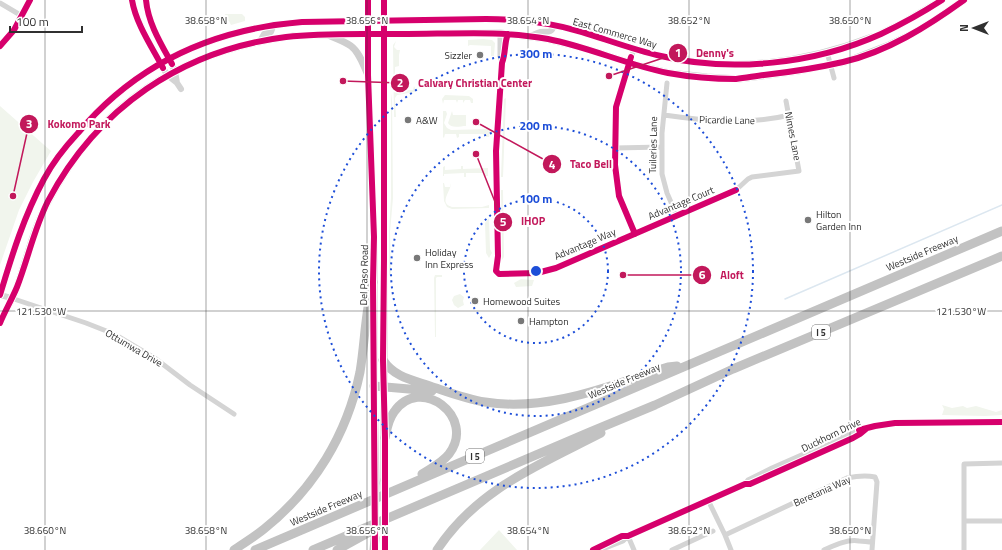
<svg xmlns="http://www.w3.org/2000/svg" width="1002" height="550" viewBox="0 0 1002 550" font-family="'Titillium Web',sans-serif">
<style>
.green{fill:#f1f5ed}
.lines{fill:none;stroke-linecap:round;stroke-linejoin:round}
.stream{stroke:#dce7f0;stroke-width:1.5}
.minor{stroke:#d4d4d4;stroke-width:5}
.tertiary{stroke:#d4d4d4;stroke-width:6}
.secondary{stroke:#cecece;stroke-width:7}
.motorway{stroke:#c2c2c2;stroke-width:9}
.secondary-bridge{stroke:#cecece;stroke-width:7}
.cycleway-casing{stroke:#fff;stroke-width:8}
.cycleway{stroke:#d6006c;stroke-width:6}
.ticks{fill:none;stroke:#303030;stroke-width:1;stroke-opacity:0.45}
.ring{fill:none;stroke:#1d4ed8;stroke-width:2;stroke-dasharray:2 4}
.poi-dot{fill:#787878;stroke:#fff;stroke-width:1.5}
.labels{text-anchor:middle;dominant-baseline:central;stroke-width:4;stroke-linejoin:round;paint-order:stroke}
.shield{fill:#fff;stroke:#6e6e6e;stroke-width:1}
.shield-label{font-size:9px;font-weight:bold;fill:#303030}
.street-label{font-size:10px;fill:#303030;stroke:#fff}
.poi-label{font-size:10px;fill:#303030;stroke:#fff;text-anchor:start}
.ticks-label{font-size:10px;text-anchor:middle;fill:#303030;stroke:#fff;stroke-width:4;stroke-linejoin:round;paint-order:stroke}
.centre{fill:#1d4ed8;stroke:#fff;stroke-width:2}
.ring-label{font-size:12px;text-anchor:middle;font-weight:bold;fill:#1d4ed8;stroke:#fff;stroke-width:4;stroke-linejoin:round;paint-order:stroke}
.leader{fill:none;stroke:#c2185b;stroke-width:1.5}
.callout-dot{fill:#c2185b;stroke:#fff;stroke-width:1.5}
.mark-label{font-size:12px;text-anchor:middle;font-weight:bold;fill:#fff}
.callout-label{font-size:11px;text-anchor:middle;font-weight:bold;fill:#c2185b;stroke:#fff;stroke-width:4;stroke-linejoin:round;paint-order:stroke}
</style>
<rect width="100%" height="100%" fill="#fff"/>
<path class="green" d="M225,14H242L245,17V21L231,25L229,21H227Z
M483,39L492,40L495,43L494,56H491V46L470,45L468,46V40Z
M396,41L394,47L397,50H400L399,55V66L395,67V87H398L399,90H413L414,86L415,88V92L397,95L395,98L396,117H394L393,45Z
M392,93L393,198L390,232L391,273L389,276V232L391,197V101Z
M445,95L469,96L473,99V103H471L470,100H465L463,103V100H458L457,103L456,100H444L443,104L442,99Z
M506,98L503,177H501L504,99Z
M0,106L51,151L33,182L19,210L0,265Z
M443,111H446L447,114L444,123L447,128L451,130L488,129L490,130L489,137H486V134H459V137L457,138L456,134H445L444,138L443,137Z
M452,111L453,115H466V126C460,126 451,129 448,123Z
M445,166V170L461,169V166H463V169L488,168V176H485L484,173H466V177H464V173L444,174V176H443V167Z
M443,183H444L445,187H450L451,183C451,192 438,203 452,207H482L489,205V208L452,209L447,207L444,201Z
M501,190H503L504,257L502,260Z
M489,218L490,249L492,253L489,258L486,253L485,223Z
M446,251L448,252V258H431L429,252H440L443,253Z
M435,275H442V277H437L436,278V337H435L434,278Z
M521,279L534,280L532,286L516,287L514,283Z
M460,294L464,297L463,301L464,305L458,308L454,305L452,300L454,296Z
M942,405L952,408L963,406L967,408L976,406L996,412L1002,410V415L985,416L942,415L944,409Z
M499,530L517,550H480Z"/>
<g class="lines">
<path class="stream" d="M785,299L1002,205"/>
<path class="minor" d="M0,3L22,16
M500,33V56L502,63
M508,34C504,43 506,53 502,63L496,151L498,256L496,271L501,275L537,273L556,268L736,190L748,179L752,177L799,171L786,101
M634,49L616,107L615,148L616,179L619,196L635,234
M827,52L834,78
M667,83L662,133V174L667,193L677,216
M664,115C706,121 748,125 790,115
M615,148L662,147
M11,298L86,323L114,334L156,359L190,385L234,414
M745,484L748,480L772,468L856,431L875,426L895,423L1002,422
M708,500L725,535L731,550
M964,521H1002
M725,535L847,478C857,476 865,475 875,477L877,482L872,550
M628,536L634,550
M593,550L622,536H628L745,484H750L853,438L860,434L866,429
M600,550L623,541L628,536
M672,550L713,531
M824,550C835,545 847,539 859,541C864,541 867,542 872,542
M964,550V464L1002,463"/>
<path class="tertiary" d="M132,0L133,7L145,35L167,75L177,83
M146,0L149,17L158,39L175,71L177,83L181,89
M530,36C533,35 537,33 540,32C547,31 551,34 554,26
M260,41L264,34L271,32L274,24
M0,46L14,30L30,0
M0,295L11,298"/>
<path class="secondary" d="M368,0V75L374,237V386L376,483
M384,0V480
M880,34L901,24L942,0
M328,35C335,38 346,42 351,46C359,52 363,64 367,73
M293,36L358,34L500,33L547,39L580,47
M587,49L640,66L669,73L707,77L739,79L798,71L845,62L889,45L912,34L935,20L964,0
M0,295C12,255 24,216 44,179C53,162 65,147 78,133C136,64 213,29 302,22L486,19C518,19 551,23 582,32C608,40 634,50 661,56C731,73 805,63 872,37
M0,323C5,311 12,300 17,287C27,259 33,229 48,202C98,106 179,52 286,37
M385,534V550"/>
<path class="motorway" d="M383,360C394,377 412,380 430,386C448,392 466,399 485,402C548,412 609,386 668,367L677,366
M374,386L432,391
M385,438C387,429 388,420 394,412C420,374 477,417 449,454C442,463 431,468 422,474
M234,550C244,543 254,537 264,529C314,489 347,435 360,372C365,342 365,312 373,282
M255,550L1002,231
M313,550L590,432L655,405L733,369L1002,256
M337,550L375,529
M374,550L375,538
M437,550C477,489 539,465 601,433"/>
<path class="secondary-bridge" d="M384,480L385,534
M375,538L376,483"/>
<defs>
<path id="cycleway" d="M132,0C136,24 152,47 163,68
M146,0C148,23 161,44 172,64
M368,0V75L374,237L373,282L375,550
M384,0V260L383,360L385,438V550
M508,34C504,43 506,53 502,63L496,151L498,256L496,271L499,274L537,273L556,268L736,190
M0,46L14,30L30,0
M631,57L616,107L615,165L619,196L635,234
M0,295C12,255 24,216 44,179C53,162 65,147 78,133C136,64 213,29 302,22L486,19C518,19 551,23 582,32C608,40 634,50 661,56C731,73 815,64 881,34C902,24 922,13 942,0
M0,323C5,311 12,299 17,287C28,259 34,229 48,201C97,108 182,50 286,37C320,33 355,34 388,34C442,35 495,29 548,39C589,47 627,65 668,73C690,77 714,79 736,79C746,78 755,76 764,75C791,72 817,68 843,62C887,52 928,26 964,0
M859,430L875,426L895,423L1002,422
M593,550L622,536H628L745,484H750L853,438L860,434L866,429"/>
</defs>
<use href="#cycleway" class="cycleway-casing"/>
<use href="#cycleway" class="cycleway"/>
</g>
<path class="ticks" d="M45,0V550M206,0V550M367,0V550M528,0V550M689,0V550M850,0V550M0,311H1002"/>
<g class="ring">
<circle cx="536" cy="271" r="72"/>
<circle cx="536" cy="271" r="145"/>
<circle cx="536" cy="271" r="217"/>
</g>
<g class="poi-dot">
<circle cx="480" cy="55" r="4"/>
<circle cx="408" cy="120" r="4"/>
<circle cx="808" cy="220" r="4"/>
<circle cx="417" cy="258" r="4"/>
<circle cx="475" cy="301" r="4"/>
<circle cx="521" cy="321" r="4"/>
</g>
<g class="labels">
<g class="shield">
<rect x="812" y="325" width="18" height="14" rx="3"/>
<rect x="466" y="449" width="18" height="14" rx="3"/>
</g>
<g class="shield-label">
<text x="821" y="332">I 5</text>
<text x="475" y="456">I 5</text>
</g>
<g class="street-label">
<text transform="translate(615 33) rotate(16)">East Commerce Way</text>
<text transform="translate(727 120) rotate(1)">Picardie Lane</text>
<text transform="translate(793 136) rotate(79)">Nimes Lane</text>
<text transform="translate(653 145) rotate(-89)">Tuileries Lane</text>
<text transform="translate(681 203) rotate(-23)">Advantage Court</text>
<text transform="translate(585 244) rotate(-23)">Advantage Way</text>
<text transform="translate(922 253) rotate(-23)">Westside Freeway</text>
<text transform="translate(364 275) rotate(-89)">Del Paso Road</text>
<text transform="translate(134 348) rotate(30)">Ottumwa Drive</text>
<text transform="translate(624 381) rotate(-23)">Westside Freeway</text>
<text transform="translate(831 435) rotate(-26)">Duckhorn Drive</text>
<text transform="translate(822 491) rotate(-24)">Beretania Way</text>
<text transform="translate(326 508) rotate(-23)">Westside Freeway</text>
</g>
<g class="poi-label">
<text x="472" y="55" text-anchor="end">Sizzler</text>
<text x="416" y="120">A&amp;W</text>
<text x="816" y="214">Hilton<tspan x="816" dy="12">Garden Inn</tspan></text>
<text x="425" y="252">Holiday<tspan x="425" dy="12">Inn Express</tspan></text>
<text x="483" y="301">Homewood Suites</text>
<text x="529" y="321">Hampton</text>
</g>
</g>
<g class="ticks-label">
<text x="206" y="24">38.658°N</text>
<text x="367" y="24">38.656°N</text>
<text x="528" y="24">38.654°N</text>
<text x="689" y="24">38.652°N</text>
<text x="850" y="24">38.650°N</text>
<text x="961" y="315">121.530°W</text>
<text x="41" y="315">121.530°W</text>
<text x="45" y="534">38.660°N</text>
<text x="206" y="534">38.658°N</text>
<text x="367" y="534">38.656°N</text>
<text x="528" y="534">38.654°N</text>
<text x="689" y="534">38.652°N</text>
<text x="850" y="534">38.650°N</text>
</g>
<circle cx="536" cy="271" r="6" class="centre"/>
<g class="ring-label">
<text x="536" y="58">300 m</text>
<text x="536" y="130">200 m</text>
<text x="536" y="203">100 m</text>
</g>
<path class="leader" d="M609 76L678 53M343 81L400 83M13 196L29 124M476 122L552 164M476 154L503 222M623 275L702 275"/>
<g class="callout-dot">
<circle cx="609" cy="76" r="4"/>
<circle cx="343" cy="81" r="4"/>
<circle cx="13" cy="196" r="4"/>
<circle cx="476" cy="122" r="4"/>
<circle cx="476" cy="154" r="4"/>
<circle cx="623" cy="275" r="4"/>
<circle cx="678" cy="53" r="10"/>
<circle cx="400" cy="83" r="10"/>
<circle cx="29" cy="124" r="10"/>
<circle cx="552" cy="164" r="10"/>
<circle cx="503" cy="222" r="10"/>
<circle cx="702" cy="275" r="10"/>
</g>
<g class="mark-label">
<text x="678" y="57">1</text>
<text x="400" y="87">2</text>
<text x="29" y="128">3</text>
<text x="552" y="169">4</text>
<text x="503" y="226">5</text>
<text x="702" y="279">6</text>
</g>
<g class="callout-label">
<text x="715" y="57">Denny's</text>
<text x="475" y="87">Calvary Christian Center</text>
<text x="79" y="128">Kokomo Park</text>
<text x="591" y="168">Taco Bell</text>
<text x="533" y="225">IHOP</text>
<text x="732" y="279">Aloft</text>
</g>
<g transform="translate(974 28) rotate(270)" stroke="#ffffff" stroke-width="3" paint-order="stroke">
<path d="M0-3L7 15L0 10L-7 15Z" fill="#303030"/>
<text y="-6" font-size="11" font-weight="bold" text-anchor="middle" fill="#303030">N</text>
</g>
<path d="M10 26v6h72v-6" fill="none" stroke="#303030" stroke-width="2"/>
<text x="16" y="26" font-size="12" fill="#303030" stroke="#ffffff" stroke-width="3" paint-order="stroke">100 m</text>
</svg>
